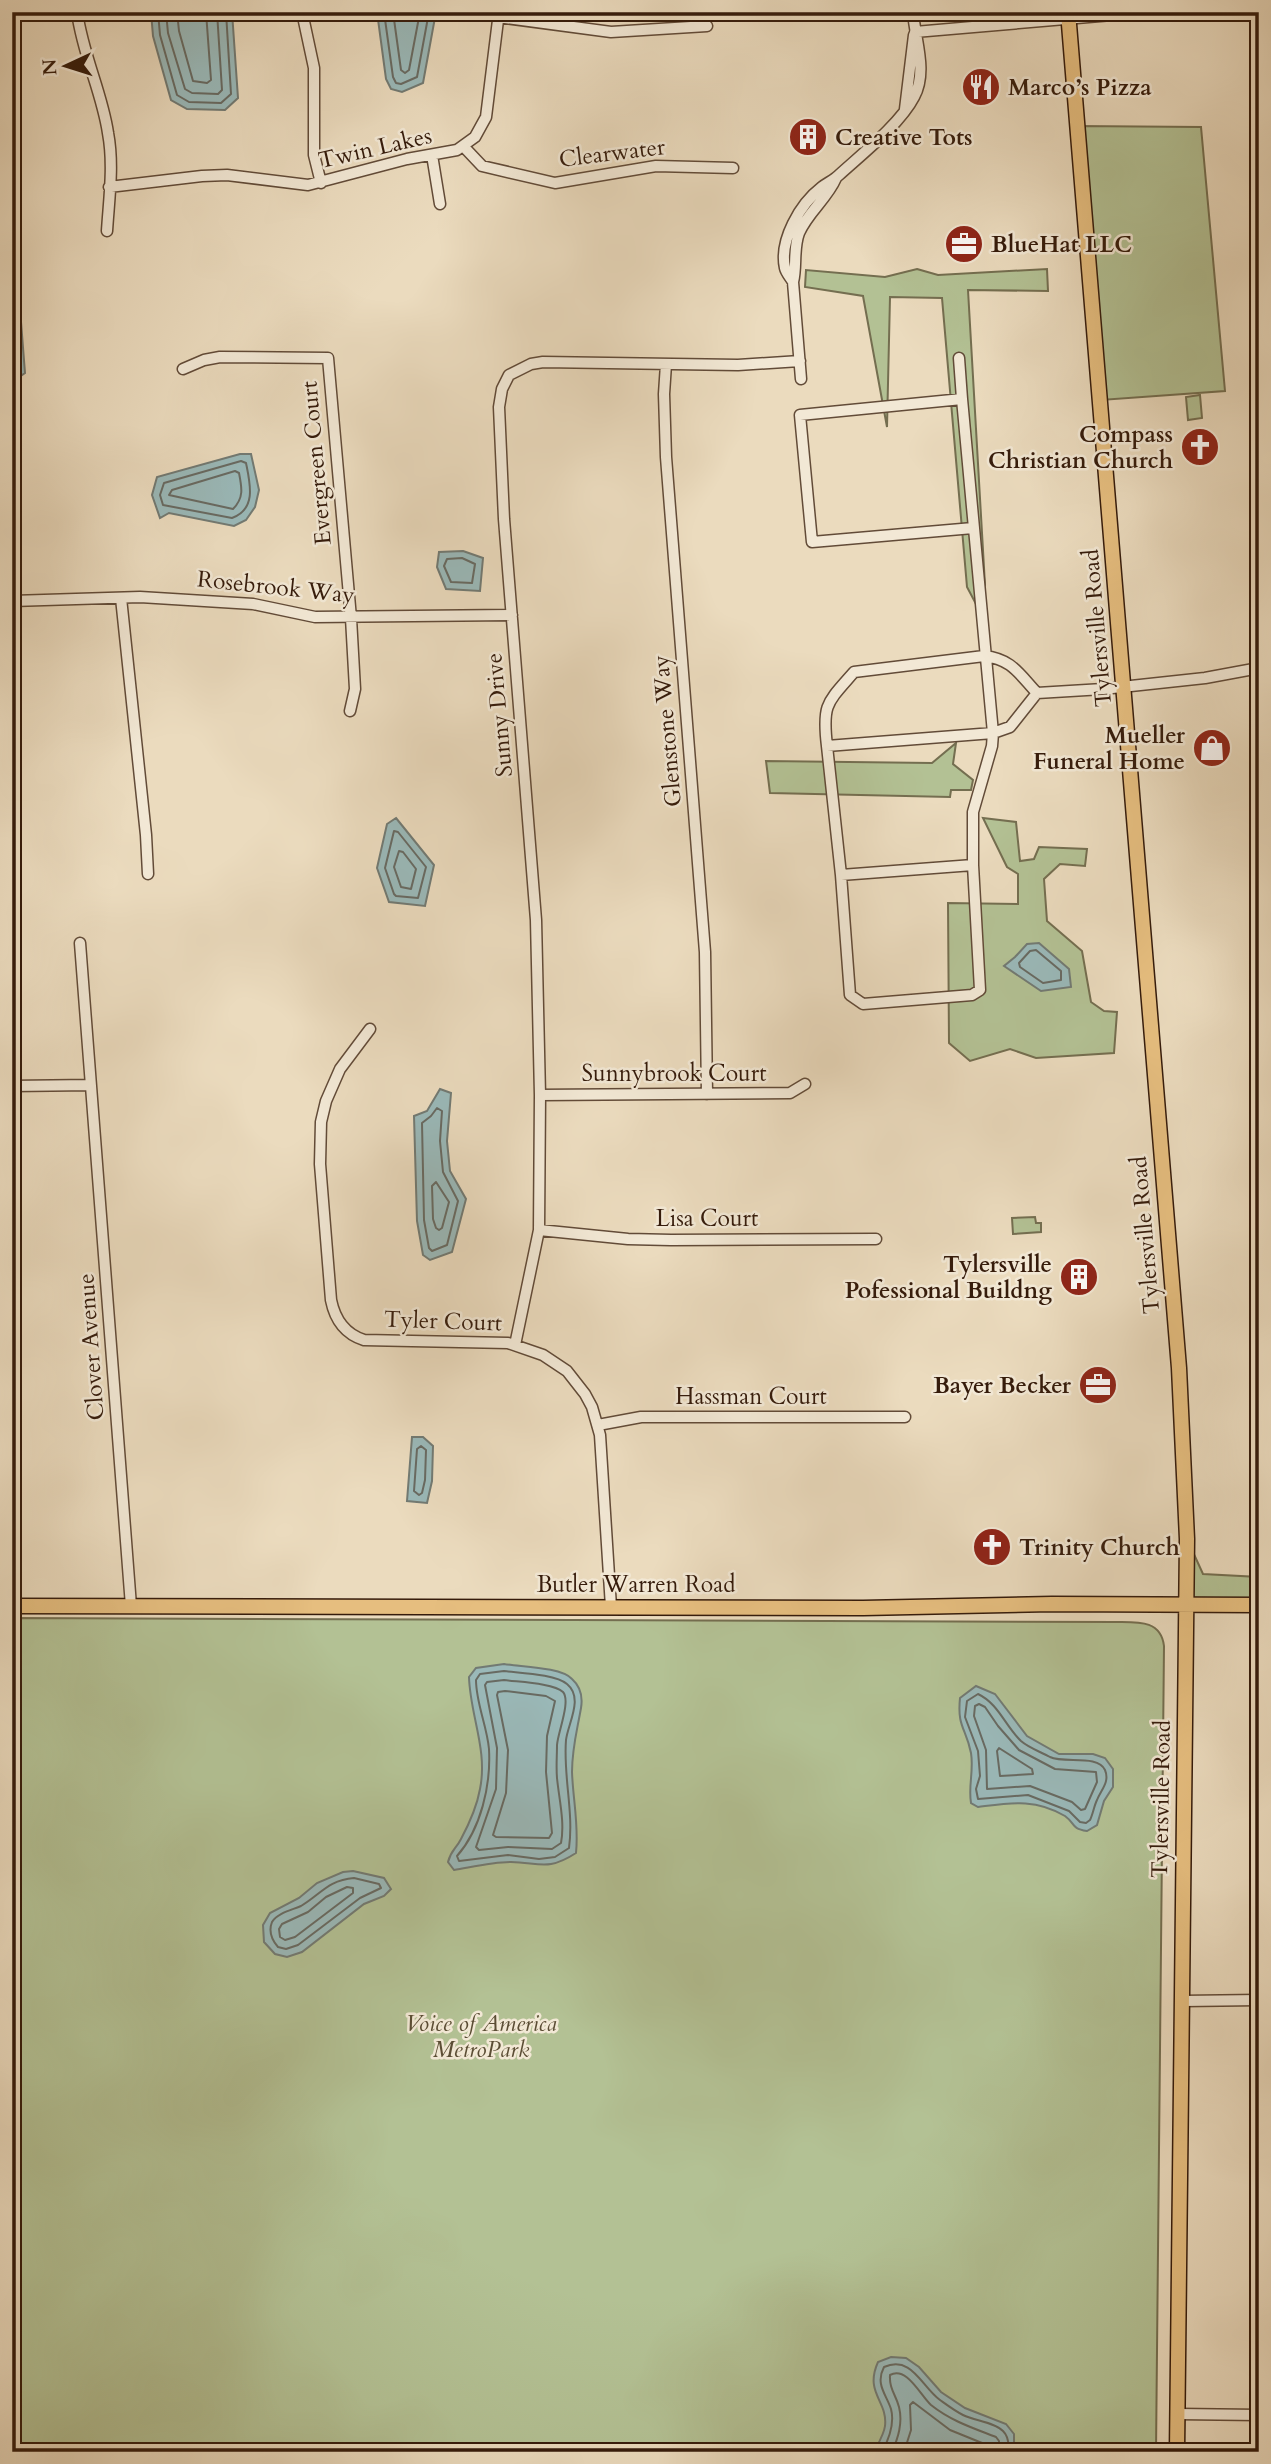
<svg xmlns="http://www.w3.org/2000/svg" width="1271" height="2464" viewBox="0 0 1271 2464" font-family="Cardo,serif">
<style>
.green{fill:#b3c194;stroke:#746e50;stroke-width:2}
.water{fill:#9ab9b9;stroke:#727a73;stroke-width:2}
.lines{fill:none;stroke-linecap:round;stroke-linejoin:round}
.shore{stroke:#686a62;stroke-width:2}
.minor-casing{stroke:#624b38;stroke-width:13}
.major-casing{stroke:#351b0b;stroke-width:17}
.minor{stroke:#f2e8d5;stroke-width:10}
.major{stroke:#e6be7f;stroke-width:14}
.labels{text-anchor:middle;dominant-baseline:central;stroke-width:5;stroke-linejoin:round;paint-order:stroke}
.poi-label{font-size:23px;font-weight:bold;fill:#351b0b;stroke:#f2e8d5;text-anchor:start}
.street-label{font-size:23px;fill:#351b0b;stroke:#f2e8d5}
.park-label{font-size:23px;font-style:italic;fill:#5b4d34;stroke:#f2e8d5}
</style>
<rect width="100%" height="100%" fill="#ebdbbe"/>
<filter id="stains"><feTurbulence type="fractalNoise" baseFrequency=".00286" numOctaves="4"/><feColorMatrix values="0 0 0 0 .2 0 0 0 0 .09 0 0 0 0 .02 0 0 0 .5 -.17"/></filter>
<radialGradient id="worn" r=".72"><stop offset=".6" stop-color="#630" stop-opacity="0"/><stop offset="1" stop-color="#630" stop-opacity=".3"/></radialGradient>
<path class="green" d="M1077,126L1201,127L1225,391L1101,400Z
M917,269L938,275L1047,269L1048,291L968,290L985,585L976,604L967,587L942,298L890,297L887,427L863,296L805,287L806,270L885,277Z
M1200,395L1202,418L1188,420L1186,397Z
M956,743L953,764L973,780L971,790H951L950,797L770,793L766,761L932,763Z
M983,818L1016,822L1020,861L1034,859L1039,847L1087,849L1085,866L1060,864L1044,879L1047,921L1082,951L1091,1002L1104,1011L1117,1012L1114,1053L1036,1058L1010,1049L970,1061L949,1043L948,903L1018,904V874L1007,867Z
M1035,1217L1036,1223H1041V1232L1013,1234L1012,1218Z
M1187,1539L1203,1574L1259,1577V1605H1187Z
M12,1618L1116,1622C1138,1622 1161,1620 1164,1646L1156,2452H12Z"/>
<path class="water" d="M151,12H232L238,98L225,110L187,109L171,100L153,36Z
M377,12H436L423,83L402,92L391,89L386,79Z
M20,309L25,373L12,382V316Z
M240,454H251L259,490L255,507L246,520L234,526L169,513L160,518L152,495L157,477Z
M463,551L483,558L480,591L446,589L437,567L439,552Z
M396,818L434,865L425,906L389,902L377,868L387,824Z
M1039,943L1069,969L1071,987L1041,991L1004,966L1015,957L1027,944Z
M440,1089L451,1093L447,1141L450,1171L466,1199L452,1252L430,1260L423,1255L417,1221L414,1116L427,1111Z
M412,1437H423L433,1446L432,1481L427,1503L407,1501Z
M504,1664C521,1667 561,1667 572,1679C581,1687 583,1696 581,1708C577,1731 572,1748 572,1772C573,1800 579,1825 576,1853C548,1871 541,1863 511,1862C492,1862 472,1867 454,1870L448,1862C451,1850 456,1849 461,1839C469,1824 477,1806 480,1789C488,1750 470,1715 469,1677L476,1668Z
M976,1686L995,1694L1027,1736L1059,1754H1093L1105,1758L1113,1769V1787L1104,1801L1097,1825L1087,1831C1070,1828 1076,1824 1065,1816C1035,1798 1010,1803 978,1807L971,1803C968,1786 974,1771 971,1753C966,1728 957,1727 960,1698Z
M353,1871L384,1878L391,1889L384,1896L364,1904L302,1952L287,1957L275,1954L264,1942L263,1925L270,1913L299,1898L317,1883L343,1872Z
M891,2357L906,2358L919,2367L941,2392L965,2408L1006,2424L1014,2434V2452H874C878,2444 884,2434 885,2426C888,2401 864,2393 878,2362Z"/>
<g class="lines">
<path class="shore" d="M158,12L160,35L177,95L189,102L221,103L231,94L226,12
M166,12L168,33L185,89L192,93L218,94L222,90L217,12
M177,12L179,31L193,81L207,83L211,80L206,12
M384,12L393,77L396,83L401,84L417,77L429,12
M393,12L401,70L405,73L409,70L420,12
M241,461L246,463C250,483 257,509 232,518L163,505L160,495L164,483Z
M235,471L239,473C242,488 244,498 233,509L169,495L172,490Z
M462,558L475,564L472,583L451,582L444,566L447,559Z
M394,831L398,832L426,867L418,898L396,896L394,894L385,868Z
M399,851L403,852L416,869L411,889L401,887L394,867Z
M1036,950L1061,971V980L1043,983L1020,967L1019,963L1030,951Z
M437,1108L442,1111L440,1141L443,1172L458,1201L447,1245L432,1251L429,1248L424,1220L422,1123L431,1116Z
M436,1182L449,1202L442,1228L439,1230L436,1228L433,1219L432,1186Z
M421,1446L426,1450L425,1480L422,1493L419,1495L414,1491L417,1449Z
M504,1671C520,1673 556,1674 567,1684C584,1698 568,1723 566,1740C563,1776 574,1812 569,1848L555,1857L539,1859L508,1855L459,1861L457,1856C481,1829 491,1785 489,1749C487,1726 476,1703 476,1680L480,1674Z
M504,1680C517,1682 554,1683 563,1692C571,1701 558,1732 557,1745C557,1756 556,1767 557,1778C559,1799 565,1822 561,1843L552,1849L508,1847L479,1850L476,1847L496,1789L497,1748L485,1685L487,1682Z
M505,1691L546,1696L555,1701L547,1736L546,1772L552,1833L549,1838L496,1837L493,1835L506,1793L508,1750L497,1695L498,1692Z
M978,1694C999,1704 1005,1726 1021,1741C1029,1748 1041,1752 1050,1757C1064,1764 1098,1754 1105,1770C1110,1782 1101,1790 1097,1800C1094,1806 1093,1814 1090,1820L1086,1823L1080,1822L1069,1811L1028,1795L978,1799L976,1789L980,1776L978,1751L965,1717L967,1701Z
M979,1704L985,1707L998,1726L1019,1750L1055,1769L1096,1772L1097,1782L1085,1809L1081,1810L1072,1802L1030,1786L987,1789L986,1750L974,1716L975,1706Z
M999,1748L1032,1769L1033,1774L1000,1776L997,1751Z
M354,1878L379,1884L381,1888L360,1898L298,1945L286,1949L278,1947C272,1940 268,1932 272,1922C277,1913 292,1910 301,1906C320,1895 328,1880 354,1878Z
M347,1887L353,1888V1893L295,1937L285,1940L280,1937L279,1929L282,1924L308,1912L326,1897Z
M882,2452C889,2439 895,2424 891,2409C886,2394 875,2384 884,2367C912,2355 921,2386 940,2400C947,2405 955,2411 963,2415C975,2421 994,2422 1003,2431C1009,2437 1009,2445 1008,2452
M892,2452C898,2438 903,2423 899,2407C896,2395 889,2389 890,2375C907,2366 920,2395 931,2405C951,2421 973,2428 996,2437L999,2441V2452
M904,2452L911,2430L910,2405L913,2402L950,2430L987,2445L989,2452"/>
<defs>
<path id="minor" d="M77,12C83,56 102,92 108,133C114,165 109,199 107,231
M302,12L314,68V155L321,183
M1245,12L1249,15L1259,16
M498,17L611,32L707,26
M915,32L1147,12
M905,109L914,35
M464,147L482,166L555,183L656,166L733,168
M432,155L440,204
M109,187L202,176L227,175L308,185L407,159L457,150L475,137L486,117L499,12
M793,282C791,278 786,273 785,268C779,240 800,204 822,187C827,183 834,180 839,175C862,154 900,124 914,97C928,71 915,40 913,12
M959,358L962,399
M666,364L664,394L666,457L705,952L707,1094
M183,369L204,360L220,357L328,358L351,618L355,689L350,711
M801,379L793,282C797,266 793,249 799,233C808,212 827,199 836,178
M121,598L146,835L148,874
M12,601L140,597L253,604L315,617L512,615
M1037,693C1019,674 1012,659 984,656L854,672C827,703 822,704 827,746L993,733L1010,727L1037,693L1103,689L1205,678L1259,668
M827,746L841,875L973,865V812L992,746L993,733L962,399L800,415L812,542L973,528
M841,875L850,995L863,1004L972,995L980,990L973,865
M80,943L131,1606
M370,1029L340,1069L326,1101L321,1122L320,1164L331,1300C335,1320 345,1334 364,1340L508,1343L543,1355L567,1371L585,1394L592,1407L600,1435L611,1607
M12,1086L91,1085
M540,1095L790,1093L805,1084
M539,1230L628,1239L671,1240L876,1239
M515,1345L539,1230L540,1095L536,920L504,519L499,407L502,389L509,375L531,364L543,362L738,365L800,361
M598,1425L641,1417H905
M1183,2001L1259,2000
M1178,2414L1259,2415"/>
<path id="major" d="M1068,12L1179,1368L1187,1539L1177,2452
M12,1606L863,1608L1052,1604L1259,1605"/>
</defs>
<use href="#minor" class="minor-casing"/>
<use href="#major" class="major-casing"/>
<use href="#minor" class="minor"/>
<use href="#major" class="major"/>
</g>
<defs>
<symbol id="restaurant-disc" viewBox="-11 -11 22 22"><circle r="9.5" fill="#8f2418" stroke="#f2e8d5"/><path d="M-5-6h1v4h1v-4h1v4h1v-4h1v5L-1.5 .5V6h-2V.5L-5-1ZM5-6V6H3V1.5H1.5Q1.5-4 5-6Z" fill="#fff"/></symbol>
<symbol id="building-disc" viewBox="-11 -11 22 22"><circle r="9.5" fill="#8f2418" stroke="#f2e8d5"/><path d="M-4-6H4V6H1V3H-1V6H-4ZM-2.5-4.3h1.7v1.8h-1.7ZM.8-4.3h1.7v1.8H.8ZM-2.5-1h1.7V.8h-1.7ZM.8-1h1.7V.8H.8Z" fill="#fff"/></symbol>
<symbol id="office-disc" viewBox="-11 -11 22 22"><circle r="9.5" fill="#8f2418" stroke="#f2e8d5"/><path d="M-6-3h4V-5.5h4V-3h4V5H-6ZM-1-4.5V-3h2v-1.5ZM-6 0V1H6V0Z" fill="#fff"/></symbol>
<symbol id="church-disc" viewBox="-11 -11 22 22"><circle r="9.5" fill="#8f2418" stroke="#f2e8d5"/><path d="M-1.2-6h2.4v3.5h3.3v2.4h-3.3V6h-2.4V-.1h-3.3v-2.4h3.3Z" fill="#fff"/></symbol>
<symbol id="shop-disc" viewBox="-11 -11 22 22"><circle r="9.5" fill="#8f2418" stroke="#f2e8d5"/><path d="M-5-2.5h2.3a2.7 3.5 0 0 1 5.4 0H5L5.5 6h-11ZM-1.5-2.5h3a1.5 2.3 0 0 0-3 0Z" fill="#fff"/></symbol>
</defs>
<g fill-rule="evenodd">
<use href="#restaurant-disc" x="959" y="65" width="44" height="44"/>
<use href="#building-disc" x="786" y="115" width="44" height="44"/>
<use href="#office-disc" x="942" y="222" width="44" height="44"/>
<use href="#church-disc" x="1178" y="425" width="44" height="44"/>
<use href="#shop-disc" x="1190" y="726" width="44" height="44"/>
<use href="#building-disc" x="1057" y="1255" width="44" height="44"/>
<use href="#office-disc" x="1076" y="1363" width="44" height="44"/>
<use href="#church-disc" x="970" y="1525" width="44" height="44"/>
</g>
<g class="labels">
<g class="poi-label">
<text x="1008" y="87">Marco’s Pizza</text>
<text x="835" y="137">Creative Tots</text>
<text x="991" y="244">BlueHat LLC</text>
<text x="1173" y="434" text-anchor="end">Compass<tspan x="1173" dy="26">Christian Church</tspan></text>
<text x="1185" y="735" text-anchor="end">Mueller<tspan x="1185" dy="26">Funeral Home</tspan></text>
<text x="1052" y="1264" text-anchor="end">Tylersville<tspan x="1052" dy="26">Pofessional Buildng</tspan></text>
<text x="1071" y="1385" text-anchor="end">Bayer Becker</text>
<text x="1019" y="1547">Trinity Church</text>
</g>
<g class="street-label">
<text transform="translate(375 148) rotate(-13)">Twin Lakes</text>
<text transform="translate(612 153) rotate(-7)">Clearwater</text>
<text transform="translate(316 463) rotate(-95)">Evergreen Court</text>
<text transform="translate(276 587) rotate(6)">Rosebrook Way</text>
<text transform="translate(1097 628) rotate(-95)">Tylersville Road</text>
<text transform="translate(499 715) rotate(-95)">Sunny Drive</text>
<text transform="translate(667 731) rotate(-95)">Glenstone Way</text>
<text x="674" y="1073">Sunnybrook Court</text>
<text x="707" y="1218">Lisa Court</text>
<text transform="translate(1145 1235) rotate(-95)">Tylersville Road</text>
<text transform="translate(443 1321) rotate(2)">Tyler Court</text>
<text transform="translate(91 1347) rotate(-94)">Clover Avenue</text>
<text x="751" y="1396">Hassman Court</text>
<text x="636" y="1584">Butler Warren Road</text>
<text transform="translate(1161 1799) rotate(-89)">Tylersville Road</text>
</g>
<g class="park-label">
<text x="481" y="2023">Voice of America<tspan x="481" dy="26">MetroPark</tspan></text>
</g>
</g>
<rect width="1271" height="2464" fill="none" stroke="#ebdbbe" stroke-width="42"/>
<rect x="14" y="14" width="1243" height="2436" fill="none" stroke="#351b0b" stroke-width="3.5"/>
<rect x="21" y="21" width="1229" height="2422" fill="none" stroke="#351b0b" stroke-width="2"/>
<g transform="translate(66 66) rotate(266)" stroke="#f2e8d5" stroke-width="5" paint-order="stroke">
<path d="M0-5L12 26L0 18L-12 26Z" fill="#351b0b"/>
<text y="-10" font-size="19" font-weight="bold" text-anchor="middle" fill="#351b0b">N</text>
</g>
<rect width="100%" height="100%" filter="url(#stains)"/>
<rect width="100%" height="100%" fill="url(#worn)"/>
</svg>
